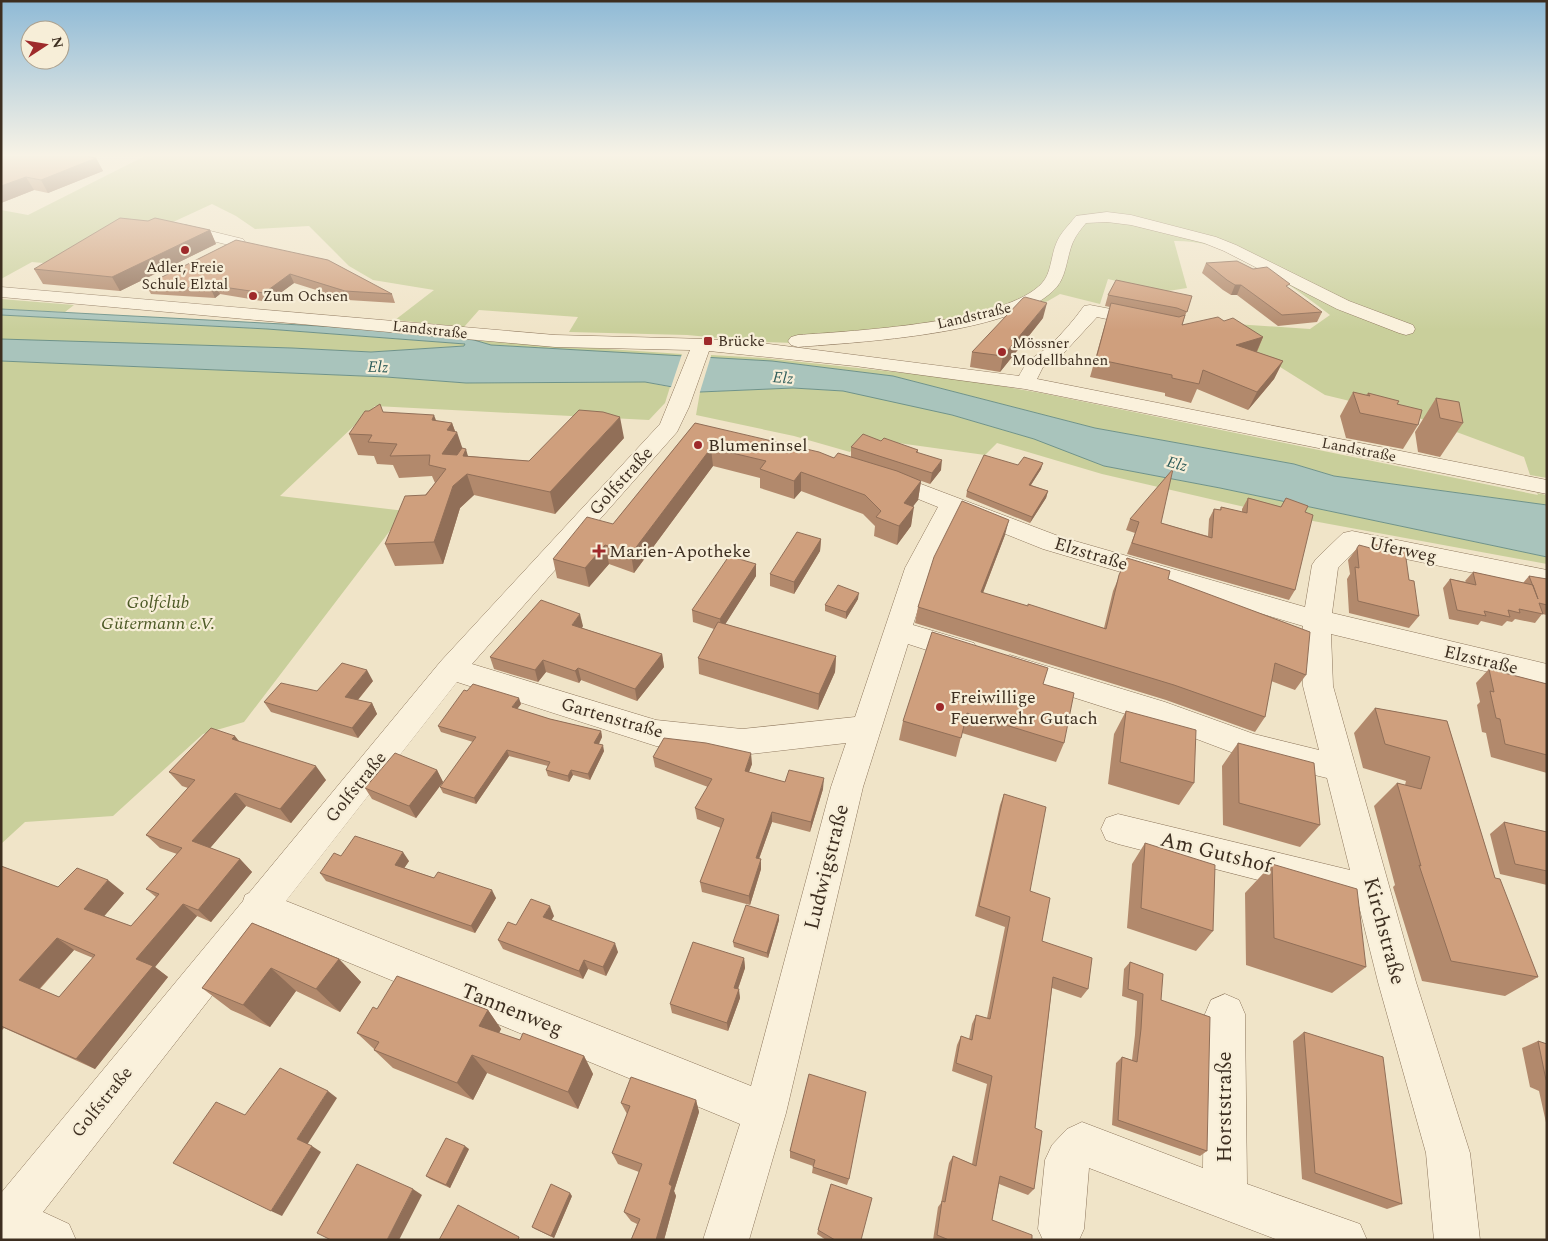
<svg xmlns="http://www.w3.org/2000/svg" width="1548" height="1241" viewBox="0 0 1548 1241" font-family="Spectral,serif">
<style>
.green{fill:#c9cf9b}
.water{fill:#a9c4bc;stroke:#6f938a}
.pier{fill:#f0e4c8}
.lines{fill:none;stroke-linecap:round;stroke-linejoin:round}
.minor-casing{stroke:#8d765c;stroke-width:1}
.minor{fill:#faf1dc;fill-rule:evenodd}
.wall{fill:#b2896c;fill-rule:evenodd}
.shaded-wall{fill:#916f58}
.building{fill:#cf9f7d;stroke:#916f58;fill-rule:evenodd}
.poi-dot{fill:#9e2a2b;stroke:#f7eed8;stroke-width:2}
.labels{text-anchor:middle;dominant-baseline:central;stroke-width:4.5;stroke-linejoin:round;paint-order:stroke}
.far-poi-label{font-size:15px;fill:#3d2e20;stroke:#f7eed8;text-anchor:start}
.far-street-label{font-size:15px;fill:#3d2e20;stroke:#f7eed8}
.far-water-label{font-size:16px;font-style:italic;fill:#2f5d5a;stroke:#f7eed8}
.poi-label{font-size:18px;fill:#3d2e20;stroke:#f7eed8;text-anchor:start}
.street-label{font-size:18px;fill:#3d2e20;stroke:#f7eed8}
.park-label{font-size:18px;font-style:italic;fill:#4d5a26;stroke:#f7eed8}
.near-street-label{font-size:21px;fill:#3d2e20;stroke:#f7eed8}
</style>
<rect width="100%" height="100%" fill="#f0e4c8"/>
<path class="green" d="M145,156H1547V478L1530,475L1524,457L1416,417L1325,395L1230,336L1220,323L1310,329L1330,315C1285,281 1233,240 1174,241L1187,288L1162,292L1108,279L1100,304L1060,294L1048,301L1035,306L830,344L763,342L687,335L569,332L578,317L479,310L464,327L395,320L434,290L373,280L349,266L309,226L255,229L236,216L212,204L78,266L32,262L1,279V210L28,215Z
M1,299L74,305L65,312L1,309Z
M1,315L267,329L465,344L464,346L371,352L292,348L1,340Z
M474,340L682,354L681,357L510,346L491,345Z
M711,355L764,358L961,379L1041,393L1538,495L1537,493L1547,495V505L1334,476L1294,464L1095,428L893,376L772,361L711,358Z
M1,361L386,377L466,383L645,382L670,387L665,403L649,420L375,406L280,496L405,511L244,722L203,734L113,816L25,822L1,844Z
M793,388L843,391L890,400L952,415L1041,441L1104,466L1220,488L1547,557V564L1275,514L1102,474L997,443L985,455L862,438L850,452L794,436L696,415L700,392Z"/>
<path class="water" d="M1,309L376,329L474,340L491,345L772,361L893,376L1095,428L1294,464L1334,476L1547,505V557L1220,488L1104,466L1034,439L952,415L843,391L793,388L700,392L645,382L466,383L386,377L1,361V339L292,348L371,352L464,346L465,344L267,329L1,315Z"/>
<path class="pier" d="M682,354L711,356L699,395L670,390Z"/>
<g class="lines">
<defs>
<path id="minor" d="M1107,212L1131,215L1216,237L1236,245L1349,301L1413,325L1415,329L1413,333L1406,335L1399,333L1337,309L1224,251L1204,243L1131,225L1107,222L1086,223C1081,229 1076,235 1073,242C1066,258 1067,279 1053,291C1008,334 861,342 798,347L791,345L788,341L791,337L798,335C853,331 1006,323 1042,283C1051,274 1051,256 1056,244C1060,233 1069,225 1076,216Z
M186,225L243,239L245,242L243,245L237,247L180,233L178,230L180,227Z
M1,287L555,335L708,339L769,344L1019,376C1030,355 1034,359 1049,346C1062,334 1074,320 1084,306L1090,305L1152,317L1154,321L1152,325L1145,327L1097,317L1062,355L1043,367L1037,379L1547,480V494L1025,389L855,366L709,351L689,407L677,432L472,664L656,720L742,729L855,717L905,568L938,507L876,482L872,477L876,472L884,470L1061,537L1305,607L1312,565L1316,559L1343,533L1352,531L1547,570V588L1357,549L1338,568L1332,613L1547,664V686L1331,634L1333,686L1416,982L1470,1153L1480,1240H1434L1426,1153L1378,982L1359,906L1118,844L1106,840L1101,829L1106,818L1118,814L1350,870L1327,778L1252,760L1157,724L1000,674L996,666L1000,658L1010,655L1165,702L1254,734L1319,750L1303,686V626L1043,549L958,515L931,568L913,625L974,643L978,651L974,659L964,662L908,644L863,787L786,1113L749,1240H703L740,1124L265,928L43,1212L69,1224L76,1240H1V1193L243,901L245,895L249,893L441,661L660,424L690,350L555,347L1,297ZM457,682L656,746L742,755L846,743L831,787L751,1086L286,901Z
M1225,994L1239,1000L1245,1014L1247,1184L1360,1224L1367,1240H1278L1089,1168L1084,1229L1079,1240H1043L1038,1229L1045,1160L1052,1145L1067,1129L1082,1122L1203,1168L1205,1014L1211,1000Z"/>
</defs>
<use href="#minor" class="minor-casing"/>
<use href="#minor" class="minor"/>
</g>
<path class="wall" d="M1,156L96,158L103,171L48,193L34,190L1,203Z
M210,230L216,244L120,291L43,284L34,269Z
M236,240L392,294L395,303L348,300L294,283L268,302L220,294L215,298L151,294L146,285Z
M1206,263L1322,312L1317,322L1278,326L1237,295H1231L1223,290L1202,273Z
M1108,295L1192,296L1182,325L1224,321L1263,337L1257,352L1283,361L1274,379L1248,410L1197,389L1191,403L1165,396V393L1090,377L1110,307L1105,306Z
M1043,318L1000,372L970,367L972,352Z
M1353,392L1366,395L1368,393L1418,425L1403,449L1346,438L1340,416Z
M1436,398L1463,423L1440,457L1418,452L1415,432Z
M383,412L436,421L452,423L455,431L462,448L468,456L529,461L624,438L555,514L474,495L460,508L443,564L395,566L385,544L435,483L432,476L399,478L393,465L377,464L374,456L358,455L349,434Z
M695,423L834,458L851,457V447L881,441L918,450V453L941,470L930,484L916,479L921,481L918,500L913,506L911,526L897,545L874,536L875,526L863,514L801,491L794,499L760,488V478L713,466L634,573L609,564L589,587L557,578L553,559L613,524Z
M1018,465L1041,469L1031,485L1048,491L1046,498L1030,523L966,497L967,491Z
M1248,498L1281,507L1286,498L1305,512L1295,590L1289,600L1127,554L1135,533L1126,530L1130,519L1161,523L1208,536L1209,519L1214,509L1220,510L1221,507L1242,512V509Z
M1005,535L983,593L1104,628L1113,591L1127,558L1168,579L1306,675L1295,690L1271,681L1265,717L1255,732L1166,700L915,623L918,607Z
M821,539L820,551L794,594L770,586V574Z
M1373,544L1409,580L1419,616L1409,628L1349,613L1347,579L1350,574L1348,560L1357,548H1371Z
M756,564V576L725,624L836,656L835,672L818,710L699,674L698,658L714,629L693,622L692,610Z
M1473,572L1523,583L1529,576L1547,579V615L1542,614L1535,623L1515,619L1512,622L1507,621L1502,626L1481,621L1478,625L1449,619L1443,588L1450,579L1466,582L1465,581Z
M858,599L846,619L825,611V605Z
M583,626L582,628L662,654L664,667L637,701L581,680L579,683L546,672L538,682L494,669L490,657Z
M1489,669L1547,684V773L1491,757L1486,733L1482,732L1477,705L1480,702L1476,683Z
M373,681L358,700L372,703L377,714L358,738L271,712L264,702Z
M1043,684L1064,743L1056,762L962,733L956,757L899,740L903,721Z
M521,704L517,709L550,719L601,731L602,737L599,744L604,751L590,780L573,775L569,782L548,776L546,770L548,766L509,756L476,804L443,793L440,787L473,742L441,732L438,726Z
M1375,708L1447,721L1495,878L1538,977L1505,996L1422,981L1393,887L1395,885L1374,806L1397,783L1405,785L1406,781L1363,768L1354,733Z
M1126,711L1194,783L1179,805L1108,784L1114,734Z
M240,742L326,780L291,823L246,806L210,848L240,859L252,872L211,922L197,916L155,967L168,977L95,1069L4,1028L1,1031V866L58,887L124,893L104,916L131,926L156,897L146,889L177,854L160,848L146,835L188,788L182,786L169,772ZM74,950L93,958L59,997L40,989Z
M1238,743L1320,825L1300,847L1223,825L1222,766Z
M653,757L752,764L749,772L785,782L823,789L810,832L772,822L759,859L761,869L750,905L702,892L700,882L721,828L697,819L695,808L708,787L655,767Z
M437,770L443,782L416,818L372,799L365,788Z
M1004,794L1042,941L1088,989L1081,998L1052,988L1035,1128L1034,1189L1028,1195L999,1184L992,1220L1032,1240H933L938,1207L941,1203L949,1163L953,1156L972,1164L987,1084L952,1071L957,1045L961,1036L969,1039L972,1024L976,1015L987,1018L1005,927L975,916L1000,805Z
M1504,822L1547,832V885L1500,874L1490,834Z
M1145,843L1213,931L1196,951L1127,928L1132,864Z
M341,856L409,861L404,868L496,898L475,933L326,881L320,873Z
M1272,864L1366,967L1332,993L1246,965L1245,893Z
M779,915V920L768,958L734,947L733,942Z
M554,916L551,920L618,952L606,976L588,969L583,979L503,949L498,940L516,925Z
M252,923L339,959L361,982L340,1012L296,991L270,1027L231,1010L202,988Z
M744,958L745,968L738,989L740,998L728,1031L672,1013L670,1004Z
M1130,962L1161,1000L1207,1151L1200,1156L1112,1125L1116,1063L1122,1057L1132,1060L1135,1035L1137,1001L1122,996L1124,969Z
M377,1009L488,1010L501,1029L499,1033L520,1040L584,1056L593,1074L578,1109L487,1073L473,1100L393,1068L374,1050V1049L357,1033Z
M1304,1032L1402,1204L1387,1209L1302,1179L1293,1041Z
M1538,1041L1547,1044V1127L1539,1091L1530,1087L1522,1048Z
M809,1074L849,1179L847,1185L812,1173L813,1166L790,1158V1151Z
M696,1100L699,1112L674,1191L676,1196L664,1240H631L637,1224L631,1221L624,1212L639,1172L618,1164L612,1153L627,1114L621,1103Z
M469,1149L450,1188L430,1179L426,1176Z
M831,1184L861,1240H826L817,1234Z
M572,1196L554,1238L535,1229L532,1227Z"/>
<path class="shaded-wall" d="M96,158L103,171L48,193L41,180Z
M26,177L34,190L1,203V186Z
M210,230L216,244L120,291L112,277Z
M290,274L294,283L268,302L264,293Z
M1235,285H1241L1237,295H1231Z
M216,286L220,294L215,298L211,289Z
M1047,303L1043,318L1000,372L1003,356Z
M1263,337L1255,355L1236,345Z
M1283,361L1274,379L1248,410L1257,392Z
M434,415L442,436L432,420Z
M620,417L624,438L555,514L550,492Z
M452,423L456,434L457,432L464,453L449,475L442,454L447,430Z
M711,448L713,466L634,573L631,554Z
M466,449L472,471L463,456Z
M942,460L941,470L930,484L932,473Z
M1043,463L1041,469L1027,491L1029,485Z
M801,472V491L794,499V481Z
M467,474L474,495L460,508L443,564L434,542L453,486Z
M921,481L918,500L901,522L904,503Z
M1048,491L1046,498L1030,523L1032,517Z
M914,507L911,526L897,545L899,526Z
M1009,520L1005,535L977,608L981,592Z
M821,539L820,551L794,594V582Z
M605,545L609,564L589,587L585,568Z
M756,564V576L721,631L720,619Z
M859,593L858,599L846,619V612Z
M580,614L583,626L575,637L572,625Z
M662,654L664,667L637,701L635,689Z
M836,656L835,672L818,710L819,694Z
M543,660L546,672L538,682L535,670Z
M578,668L581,680L579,683L575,671Z
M367,670L373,681L351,708L345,697Z
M519,698L521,704L514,713L512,707Z
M372,703L377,714L358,738L352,728Z
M601,731L602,737L596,749L594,743Z
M235,736L246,750L232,739Z
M603,745L604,751L590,780L588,774Z
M507,750L509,756L476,804L474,798Z
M751,753L752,764L745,782V771Z
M316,766L326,780L291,823L280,809Z
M437,770L443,782L416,818L409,806Z
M571,770L573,775L569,782L568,776Z
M824,778L823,789L810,832L811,822Z
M235,793L246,806L205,854L192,841Z
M772,812V822L756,867V858Z
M403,852L409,861L401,873L395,865Z
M240,859L252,872L211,922L198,910Z
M761,859V869L750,905L749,896Z
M108,880L124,893L100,921L84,909Z
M492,890L496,898L475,933L471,926Z
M183,904L197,916L155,967L168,977L95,1069L76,1059L136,959Z
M550,906L554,916L548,926L543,917Z
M779,915V920L768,958L767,953Z
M57,938L74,950L37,991L19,980Z
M615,943L618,952L606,976L603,967Z
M744,958L745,968L735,997L734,988Z
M339,959L361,982L340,1012L316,989Z
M584,960L588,969L583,979L579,971Z
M271,968L296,991L270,1027L243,1005Z
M739,989L740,998L728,1031L727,1023Z
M488,1010L501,1029L493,1045L479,1026Z
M472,1055L487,1073L473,1100L457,1083Z
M584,1056L593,1074L578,1109L568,1092Z
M328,1091L337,1098L307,1145L297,1139Z
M696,1100L699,1112L674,1191L676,1196L664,1240H656L669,1184Z
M312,1146L321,1152L282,1216L271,1211Z
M465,1146L469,1149L450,1188L446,1185Z
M413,1189L422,1195L399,1240H387Z
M570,1193L572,1196L554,1238L551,1236Z"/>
<path class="building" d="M1,156H86L96,158L41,180L26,177L1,186Z
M120,218L148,221L155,218L210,230L112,277L34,269Z
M236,240L328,260L392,294L345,291L290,274L264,293L216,286L211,289L146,285Z
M1237,261L1253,269L1267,267L1290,284L1286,286L1322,312L1282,315L1241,285H1235L1227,280L1206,263Z
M1116,280L1192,296L1187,312L1177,308L1108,295Z
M1025,297L1047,303L1003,356L972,352L1023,298Z
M1111,303L1179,317L1185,315L1182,325L1218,317L1224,321L1233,318L1263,337L1236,345L1283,361L1257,392L1203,370L1199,384L1172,378V375L1096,359Z
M1353,392L1370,396L1368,393L1399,401L1397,404L1422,410L1418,425L1360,413Z
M1436,398L1459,402L1463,423L1440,418Z
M380,404L383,412L434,415L432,420L452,423L447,430L457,432L442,454L457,455L462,448L466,449L463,456L529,461L579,410L603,412L620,417L550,492L467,474L453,486L434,542L385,544L405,496L426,495L446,469L429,465L430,455L390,456L397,444L368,442L372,435L349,434L365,411H369Z
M695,423L819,452L834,458L838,453L897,471L921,481L904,503L914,507L899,526L876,517L881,511L865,495L801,472L794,481L760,469L766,461L711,448L631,554L605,545L585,568L553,559L587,517L613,524Z
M863,434L881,441L884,438L918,450L916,452L942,460L932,473L851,447Z
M984,455L1018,465L1024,457L1043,463L1029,485L1048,491L1032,517L967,491Z
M1173,469L1161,523L1212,538L1214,509L1221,510V507L1247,513L1248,498L1281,507L1286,498L1308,506L1305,512L1313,515L1295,590L1132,543L1139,522L1130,519Z
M962,501L1009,520L981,592L1028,606V604L1106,629L1119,575L1127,558L1170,571L1168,579L1310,632L1306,675L1275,663L1265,717L1174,685L918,607L934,557Z
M797,532L821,539L794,582L770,574Z
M1373,544L1405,551L1409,580L1414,581L1419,616L1358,601L1355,567L1359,568L1357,548L1359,545L1374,549Z
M729,556L756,564L720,619L692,610Z
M1473,572L1533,585L1538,599L1529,576L1547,579V605L1539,603L1543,614L1519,609L1520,613L1508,610L1510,617L1484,611L1486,616L1457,610L1450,579L1476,585Z
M838,585L859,593L846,612L825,605Z
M541,600L580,614L572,625L662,654L635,689L578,668L575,671L543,660L535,670L490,657Z
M718,622L836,656L819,694L698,658Z
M932,632L1048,668L1043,684L1074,693L1064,743L967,713L961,738L903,721Z
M342,663L367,670L345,697L372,703L352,728L264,702L281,683L317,691Z
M1489,669L1547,684V755L1505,744L1500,719L1496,718L1490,691L1494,692Z
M473,684L519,698L512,707L550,719L601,731L594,743L603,745L588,774L571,770L568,776L546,770L550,762L507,750L474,798L440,787L476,737L438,726L464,690L467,691Z
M1375,708L1447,721L1495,878L1500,879L1538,977L1451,961L1419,865L1421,866L1397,783L1421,789L1430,757L1385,744Z
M1126,711L1196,730L1194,783L1120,762Z
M211,728L235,736L232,739L316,766L280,809L235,793L192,841L240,859L198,910L183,904L136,959L153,966L76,1059L1,1026V866L58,887L77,868L108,880L84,909L131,926L159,894L146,889L182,848L146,835L195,780L169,772ZM57,938L95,955L59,997L19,980Z
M664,738L706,743L751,753L745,771L785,782L789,770L824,778L811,822L772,812L756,858L761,859L749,896L700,882L724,819L695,808L712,779L653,757Z
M1238,743L1314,763L1320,825L1239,803Z
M395,753L437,770L409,806L365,788Z
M1004,794L1046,807L1030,891L1050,898L1042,941L1092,958L1088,989L1053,977L1035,1128L1042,1131L1034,1189L1000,1176L992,1220L1032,1235V1240H949L937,1235L942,1201L945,1202L953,1156L976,1166L992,1076L956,1063L961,1036L972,1040L976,1015L990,1019L1010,917L979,906Z
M1504,822L1547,832V871L1515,864Z
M355,836L403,852L395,865L434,878L438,872L492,890L471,926L320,873L334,853L341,856Z
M1145,843L1215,865L1213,931L1141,908Z
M1272,864L1357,889L1366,967L1274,938Z
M531,899L550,906L543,917L615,943L603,967L584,960L579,971L498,940L508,922L516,925Z
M746,905L779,915L767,953L733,942Z
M252,923L339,959L316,989L271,968L243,1005L202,988Z
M693,942L744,958L734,988L739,989L727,1023L670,1004Z
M1130,962L1163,974L1161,1000L1210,1017L1207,1151L1118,1120L1122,1057L1137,1062L1141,1029L1143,994L1128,989Z
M397,976L488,1010L479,1026L520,1040L523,1033L584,1056L568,1092L472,1055L457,1083L374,1050L379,1042L357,1033L373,1007L377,1009Z
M1304,1032L1383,1057L1402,1204L1315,1173Z
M1538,1041L1547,1044V1080H1546Z
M280,1068L328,1091L297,1139L312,1146L271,1211L173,1163L216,1102L245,1115Z
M809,1074L866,1092L849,1179L813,1167L815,1160L790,1151Z
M631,1077L696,1100L669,1184L672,1186L656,1240H631L640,1219L624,1212L642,1164L612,1153L630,1106L621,1103Z
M446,1138L465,1146L446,1185L426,1176Z
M357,1164L413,1189L387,1240H331L317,1233Z
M551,1184L570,1193L551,1236L532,1227Z
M831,1184L872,1198L861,1240H835L818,1230Z
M458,1205L519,1237L518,1240H439Z"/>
<linearGradient id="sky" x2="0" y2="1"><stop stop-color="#8fbad6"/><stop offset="0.47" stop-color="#f8f3e6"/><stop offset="1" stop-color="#f8f3e6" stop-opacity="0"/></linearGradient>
<rect width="1548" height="330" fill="url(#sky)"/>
<g class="poi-dot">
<circle cx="185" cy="250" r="5"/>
<circle cx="253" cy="296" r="5"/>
<rect x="703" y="336" width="10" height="10" rx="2.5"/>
<circle cx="1002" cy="352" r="5"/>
<circle cx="698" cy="445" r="5"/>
<path d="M596.5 543.5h5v5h5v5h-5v5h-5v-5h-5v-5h5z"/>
<circle cx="940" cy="707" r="5"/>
</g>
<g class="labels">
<g class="far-poi-label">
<text x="185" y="267" text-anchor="middle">Adler, Freie<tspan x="185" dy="17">Schule Elztal</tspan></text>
<text x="263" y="296">Zum Ochsen</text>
<text x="718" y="341">Brücke</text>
<text x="1012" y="343">Mössner<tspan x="1012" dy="17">Modellbahnen</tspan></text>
</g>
<g class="far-street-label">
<text transform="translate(974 316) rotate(-13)">Landstraße</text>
<text transform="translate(430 330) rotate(6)">Landstraße</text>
<text transform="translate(1359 450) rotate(11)">Landstraße</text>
</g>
<g class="far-water-label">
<text transform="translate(378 367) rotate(2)">Elz</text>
<text transform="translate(783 378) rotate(5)">Elz</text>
<text transform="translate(1177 464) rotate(16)">Elz</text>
</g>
<g class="poi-label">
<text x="708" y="445">Blumeninsel</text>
<text x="609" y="551">Marien-Apotheke</text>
<text x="950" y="697">Freiwillige<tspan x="950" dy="21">Feuerwehr Gutach</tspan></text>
</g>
<g class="street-label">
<text transform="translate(621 481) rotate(-48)">Golfstraße</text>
<text transform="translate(1403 550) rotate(12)">Uferweg</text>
<text transform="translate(1091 554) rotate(17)">Elzstraße</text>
<text transform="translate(1481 660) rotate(13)">Elzstraße</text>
<text transform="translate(612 718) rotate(16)">Gartenstraße</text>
<text transform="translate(356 787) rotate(-51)">Golfstraße</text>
<text transform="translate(102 1102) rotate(-51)">Golfstraße</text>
</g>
<g class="park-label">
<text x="158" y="602">Golfclub<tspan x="158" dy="21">Gütermann e.V.</tspan></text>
</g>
<g class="near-street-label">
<text transform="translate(1216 853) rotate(14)">Am Gutshof</text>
<text transform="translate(827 867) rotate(-76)">Ludwigstraße</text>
<text transform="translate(1384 931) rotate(75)">Kirchstraße</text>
<text transform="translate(512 1010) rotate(22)">Tannenweg</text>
<text transform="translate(1225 1107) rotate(-90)">Horststraße</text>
</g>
</g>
<rect width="1548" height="1241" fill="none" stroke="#3d2e20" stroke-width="5"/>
<g transform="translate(45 45) rotate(78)"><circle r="24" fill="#f7eed8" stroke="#ada18e"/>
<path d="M0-4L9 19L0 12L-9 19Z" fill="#9e2a2b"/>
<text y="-8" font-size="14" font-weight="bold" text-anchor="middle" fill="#3d2e20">N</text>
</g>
</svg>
